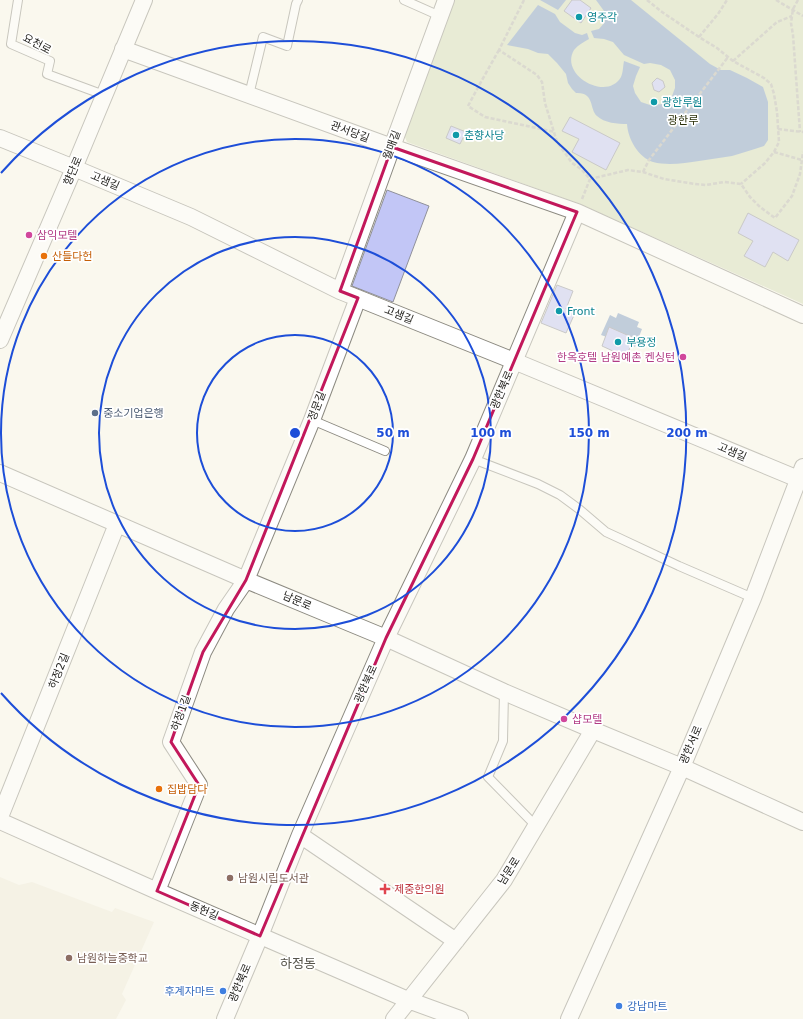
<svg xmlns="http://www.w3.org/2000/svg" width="803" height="1019" viewBox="0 0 803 1019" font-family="'DejaVu Sans','Noto Sans KR',sans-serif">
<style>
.built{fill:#efebd9}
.green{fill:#d2dbb5}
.water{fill:#7d9ac2}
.building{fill:#c2c6f6;stroke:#8f9099}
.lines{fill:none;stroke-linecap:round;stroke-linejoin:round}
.lane-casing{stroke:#8c8a81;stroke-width:10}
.street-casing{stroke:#8c8a81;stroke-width:18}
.path{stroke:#b5b3ab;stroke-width:2.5;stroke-dasharray:4 2;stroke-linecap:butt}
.lane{stroke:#fff;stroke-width:8}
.street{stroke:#fff;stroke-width:16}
.marked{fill:none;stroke:#c2185b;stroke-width:3;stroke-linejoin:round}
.ring{fill:none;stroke:#1d4ed8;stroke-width:2}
.culture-dot{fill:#0f9aa8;stroke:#fff;stroke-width:1.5}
.hotel-dot{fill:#d1479c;stroke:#fff;stroke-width:1.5}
.food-dot{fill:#e8710a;stroke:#fff;stroke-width:1.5}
.service-dot{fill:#5c6f8a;stroke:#fff;stroke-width:1.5}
.education-dot{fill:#8d6e63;stroke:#fff;stroke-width:1.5}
.health-dot{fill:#e0444e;stroke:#fff;stroke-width:1.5}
.shop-dot{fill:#3f7fe0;stroke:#fff;stroke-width:1.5}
.labels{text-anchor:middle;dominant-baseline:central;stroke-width:3.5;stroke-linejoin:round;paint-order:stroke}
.culture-label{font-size:11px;fill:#0d838f;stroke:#fff;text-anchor:start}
.street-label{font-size:11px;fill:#201f1b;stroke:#fff}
.park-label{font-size:11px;fill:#292f08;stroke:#fff}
.hotel-label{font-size:11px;fill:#b23c85;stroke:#fff;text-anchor:start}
.food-label{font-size:11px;fill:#c56008;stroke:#fff;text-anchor:start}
.service-label{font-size:11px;fill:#4e5e75;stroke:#fff;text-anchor:start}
.education-label{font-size:11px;fill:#785e54;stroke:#fff;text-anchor:start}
.health-label{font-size:11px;fill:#be3a42;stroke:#fff;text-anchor:start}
.shop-label{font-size:11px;fill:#366cbe;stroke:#fff;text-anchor:end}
.quarter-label{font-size:13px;fill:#56544b;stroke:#fff}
.centre{fill:#1d4ed8;stroke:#fff;stroke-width:2}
.ring-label{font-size:12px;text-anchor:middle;font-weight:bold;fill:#1d4ed8;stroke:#fff;stroke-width:3.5;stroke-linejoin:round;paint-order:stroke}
</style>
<rect width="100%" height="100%" fill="#faf8ee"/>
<path class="built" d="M0,877L19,885L32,882L112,912L115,908L154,922L122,994L126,1000L116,1019H0Z"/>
<path class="green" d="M455,0H803V304L580,204L407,142L404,135Z"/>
<path class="water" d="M540,0H566L558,10Z
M596,0H631L710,64L721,70H730L747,78L763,87L768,102V140L764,146C754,149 743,153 732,156C721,158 710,159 699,161C685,163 668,166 653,162C638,157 628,139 627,124C618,124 604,123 597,116C589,109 595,92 576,93L572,89L568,83L566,74L557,63L548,54L538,53L528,49L507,45L538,5L555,14L560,22L575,33L582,35L587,33L589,39C584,42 578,45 574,50C559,75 607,102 621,77C623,73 623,66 624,61L640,67L636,76L633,86L635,93L641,102L650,105L663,104L672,96L675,88V80L670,70L661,65L650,63L644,64L624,55L613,42L604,39L594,38L591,31L599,29L605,22L604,11Z
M618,313L639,322L637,327L642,329L635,347L601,335L610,315L616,318Z"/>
<path class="building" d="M572,0H580L591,8L581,23L564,11Z
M657,78L663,81L665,87L659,92L654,90L652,83Z
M570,117L620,143L606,170L572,152L579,139L562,131Z
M451,126L466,132L460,144L446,138Z
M387,190L429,206L393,302L352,286Z
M748,213L799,240L788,261L773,252L765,267L744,256L753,241L738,233Z
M557,285L573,291L566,309L575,313L566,333L541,323Z
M609,327L634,338L626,357L602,346Z"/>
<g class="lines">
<defs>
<path id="lane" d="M18,0L11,44L50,61L47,74L104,95
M404,0L440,16
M249,95L263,37L287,46L296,4L298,0
M312,420L385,451
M473,459L538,484L560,495L579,509L606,532L619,538L679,566L753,598
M504,692L503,741L488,777L536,826"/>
<path id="street" d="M123,49L392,147L577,212
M0,138L74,168L191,217L340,291L514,361L803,481
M340,291L392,147L446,0
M0,340L74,168L144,0
M0,473L246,580L386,638L504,692L593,730L682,767L803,822
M0,817L117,524
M0,821L157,891L408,1000L460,1019
M300,835L456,941
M157,891L199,785L171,742L203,652L226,609L246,580L312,420L358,298
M225,1019L260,936L300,835L386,638L473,459L577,212L803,315
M394,1019L504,880L593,730
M569,1019L682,767L753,598L803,467"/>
</defs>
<use href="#lane" class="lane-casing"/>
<use href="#street" class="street-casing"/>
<path class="path" d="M524,0L499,50L537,75L542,82L545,103L557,142L572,163L581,169L590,179L628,170L643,172L664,179L695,184L706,185L724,182L741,184L750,197L760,207L775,218L792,196L800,174L803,152
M647,0L662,12L699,37L717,48L733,61L764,78L771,84L774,94L777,112L779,142L774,152L765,163L741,184
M776,0L803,16
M798,0L793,9L791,23L793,35L800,132
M699,37L718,14L727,0
M499,50L482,80L468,106L485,117L555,132
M733,61L777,22L792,16
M778,129L803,132
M774,152L802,160
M643,172L649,160L728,57
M582,199L590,179"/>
<use href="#lane" class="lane"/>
<use href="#street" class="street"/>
</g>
<path d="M0 0H803V1019H0ZM392,147L577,212L473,459L386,638L260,936L157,891L199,785L171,742L203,652L246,580L358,298L340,291Z" fill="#faf8ee" fill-opacity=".55" fill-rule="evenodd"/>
<path class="marked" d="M392,147L577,212L473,459L386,638L260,936L157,891L199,785L171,742L203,652L246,580L358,298L340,291Z"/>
<g class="ring">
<circle cx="295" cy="433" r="98"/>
<circle cx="295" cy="433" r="196"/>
<circle cx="295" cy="433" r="294"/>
<path d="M1 173A392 392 0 1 1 1 693"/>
</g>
<g class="culture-dot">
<circle cx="579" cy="17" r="4"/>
<circle cx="654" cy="102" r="4"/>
<circle cx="456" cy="135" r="4"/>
<circle cx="559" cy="311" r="4"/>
<circle cx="618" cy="342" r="4"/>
</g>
<g class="hotel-dot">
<circle cx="29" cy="235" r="4"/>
<circle cx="683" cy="357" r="4"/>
<circle cx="564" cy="719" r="4"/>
</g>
<g class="food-dot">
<circle cx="44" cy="256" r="4"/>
<circle cx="159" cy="789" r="4"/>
</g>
<circle class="service-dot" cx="95" cy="413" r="4"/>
<g class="education-dot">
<circle cx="230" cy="878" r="4"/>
<circle cx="69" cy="958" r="4"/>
</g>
<path class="health-dot" d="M383 883h4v4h4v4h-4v4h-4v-4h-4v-4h4z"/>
<g class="shop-dot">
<circle cx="223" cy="991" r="4"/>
<circle cx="619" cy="1006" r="4"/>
</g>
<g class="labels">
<g class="culture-label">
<text x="587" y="17">영주각</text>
<text x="662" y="102">광한루원</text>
<text x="464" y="135">춘향사당</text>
<text x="567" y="311">Front</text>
<text x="626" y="342">부용정</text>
</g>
<g class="street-label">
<text transform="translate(37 44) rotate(28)">요천로</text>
<text transform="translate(350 132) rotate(20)">관서당길</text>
<text transform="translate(392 145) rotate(-70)">월매길</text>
<text transform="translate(73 171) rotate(-67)">향단로</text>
<text transform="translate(105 181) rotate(23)">고샘길</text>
<text transform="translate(399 315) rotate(22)">고샘길</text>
<text transform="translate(502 390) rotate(-67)">광한북로</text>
<text transform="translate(317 406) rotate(-69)">정문길</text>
<text transform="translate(732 452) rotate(23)">고샘길</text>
<text transform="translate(297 601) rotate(23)">남문로</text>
<text transform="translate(59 671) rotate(-68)">하정2길</text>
<text transform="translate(366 684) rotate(-66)">광한북로</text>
<text transform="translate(181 713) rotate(-70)">하정1길</text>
<text transform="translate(691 745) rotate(-67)">광한서로</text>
<text transform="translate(509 871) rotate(-57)">남문로</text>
<text transform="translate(204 911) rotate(23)">동헌길</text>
<text transform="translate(240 983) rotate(-67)">광한북로</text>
</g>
<g class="park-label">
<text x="683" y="120">광한루</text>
</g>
<g class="hotel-label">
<text x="37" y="235">삼익모텔</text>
<text x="675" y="357" text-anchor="end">한옥호텔 남원예촌 켄싱턴</text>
<text x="572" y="719">샵모텔</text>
</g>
<g class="food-label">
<text x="52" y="256">산들다헌</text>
<text x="167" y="789">집밥담다</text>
</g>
<g class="service-label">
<text x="103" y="413">중소기업은행</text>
</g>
<g class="education-label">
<text x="238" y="878">남원시립도서관</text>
<text x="77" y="958">남원하늘중학교</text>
</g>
<g class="health-label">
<text x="394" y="889">제중한의원</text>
</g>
<g class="shop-label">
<text x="215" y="991">후계자마트</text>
<text x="627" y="1006" text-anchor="start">강남마트</text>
</g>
<g class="quarter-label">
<text x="298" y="963">하정동</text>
</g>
</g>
<circle cx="295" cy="433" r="6" class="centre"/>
<g class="ring-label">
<text x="393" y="437">50 m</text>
<text x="491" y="437">100 m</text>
<text x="589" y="437">150 m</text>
<text x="687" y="437">200 m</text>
</g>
</svg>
